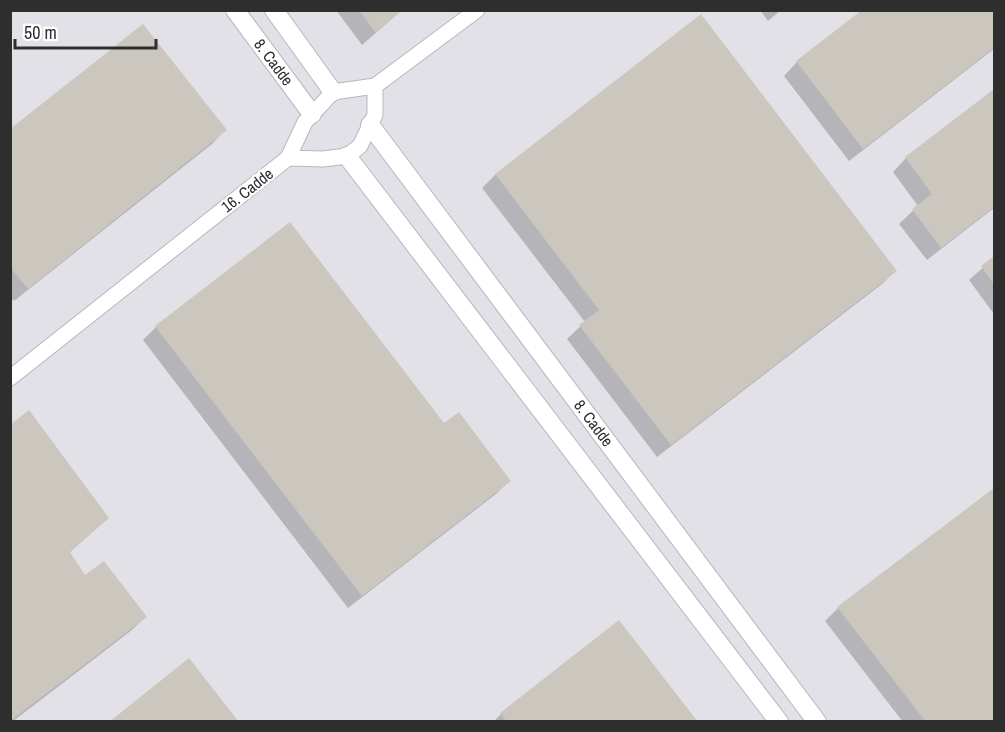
<svg xmlns="http://www.w3.org/2000/svg" width="1005" height="732" viewBox="0 0 1005 732" font-family="'Archivo Narrow',sans-serif">
<style>
.industrial{fill:#e3e1e8}
.shadow{fill:#0003}
.building{fill:#cbc7bf}
.lines{fill:none;stroke-linecap:round;stroke-linejoin:round}
.minor-casing{stroke:#b4b7c1;stroke-width:17}
.tertiary-casing{stroke:#b4b7c1;stroke-width:20}
.minor{stroke:#fff;stroke-width:15}
.tertiary{stroke:#fff;stroke-width:18}
.labels{text-anchor:middle;dominant-baseline:central;stroke-width:4.5;stroke-linejoin:round;paint-order:stroke}
.street-label{font-size:16px;fill:#2e2e2e;stroke:#fff}
</style>
<rect width="100%" height="100%" fill="#efe9e1"/>
<path class="industrial" d="M11,11H994V721H11Z"/>
<path class="shadow" d="M336,10H402L362,45Z
M760,10H781L768,21Z
M865,10H994V49L849,161L784,76L797,62Z
M701,17L895,271L882,284L657,457L567,339L585,322L482,188L495,175Z
M994,91V208L927,260L899,224L918,206L893,172L906,158Z
M225,130L212,144L14,301L10,297V131Z
M994,258V314L969,280Z
M156,327L444,425L509,481L496,494L348,608L143,340Z
M10,427L107,518L69,553L85,577L145,617L132,630L12,722H10Z
M994,490V722H903L825,621L838,608Z
M501,714L696,722H493Z"/>
<path class="building" d="M359,10H402L376,33Z
M862,10H994V48L863,149L796,61Z
M701,14L897,271L671,445L579,325L599,310L495,174Z
M143,24L227,130L28,289L10,267V129Z
M994,89V207L941,248L912,209L932,194L905,157Z
M290,222L444,423L459,412L511,481L362,596L155,326Z
M994,256V284L981,266Z
M29,410L109,518L70,552L85,575L104,561L147,617L10,721V425Z
M994,488V722H926L837,607Z
M619,620L698,722H507L500,713Z
M189,658L239,722H109Z"/>
<g class="lines">
<defs>
<path id="minor" d="M288,158L323,159L347,156L360,146L375,115V86
M10,378L288,158L305,122L333,92L375,86L477,10"/>
<path id="tertiary" d="M235,10L312,114
M274,10L333,92
M370,125L817,722
M347,156L779,722"/>
</defs>
<use href="#minor" class="minor-casing"/>
<use href="#tertiary" class="tertiary-casing"/>
<use href="#minor" class="minor"/>
<use href="#tertiary" class="tertiary"/>
</g>
<g class="labels">
<g class="street-label">
<text transform="translate(274 62) rotate(53)">8. Cadde</text>
<text transform="translate(247 190) rotate(-38)">16. Cadde</text>
<text transform="translate(594 423) rotate(53)">8. Cadde</text>
</g>
</g>
<rect width="1005" height="732" fill="none" stroke="#2e2e2e" stroke-width="24"/>
<path d="M15 39v9h141v-9" fill="none" stroke="#2e2e2e" stroke-width="3"/>
<text x="24" y="39" font-size="18" fill="#2e2e2e" stroke="#ffffff" stroke-width="4.5" paint-order="stroke">50 m</text>
</svg>
